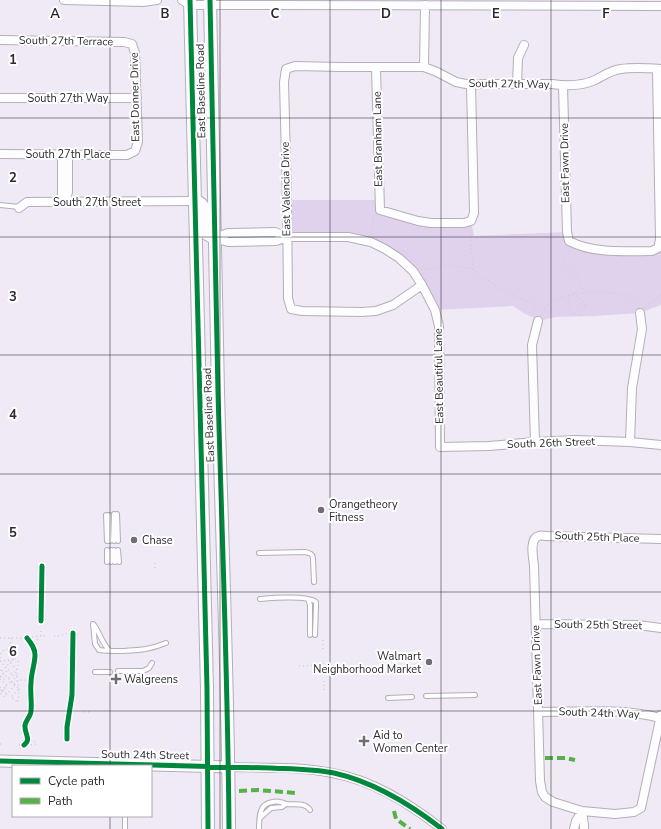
<svg xmlns="http://www.w3.org/2000/svg" width="661" height="829" viewBox="0 0 661 829" font-family="'Nunito Sans',sans-serif">
<style>
.green{fill:#e0d2ed}
.lines{fill:none;stroke-linecap:round;stroke-linejoin:round}
.lane-casing{stroke:#b4afb8;stroke-width:6}
.street-casing{stroke:#b4afb8;stroke-width:10}
.secondary-casing{stroke:#b4afb8;stroke-width:13}
.primary-casing{stroke:#b4afb8;stroke-width:14}
.path{stroke:#d0ced3;stroke-width:1.5;stroke-dasharray:1 3;stroke-linecap:butt}
.lane{stroke:#fdfcfe;stroke-width:4}
.street{stroke:#fdfcfe;stroke-width:8}
.secondary{stroke:#fdfcfe;stroke-width:11}
.primary{stroke:#fdfcfe;stroke-width:12}
.quiet{stroke:#56b246;stroke-width:4;stroke-dasharray:8 4;stroke-linecap:butt}
.cycleway-casing{stroke:#fff;stroke-width:8}
.cycleway{stroke:#00873e;stroke-width:5}
.grid{fill:none;stroke:#2d2932;stroke-width:1;stroke-opacity:0.55}
.poi-dot{fill:#716d77;stroke:#fff;stroke-width:1.5}
.labels{text-anchor:middle;dominant-baseline:central;stroke-width:4;stroke-linejoin:round;paint-order:stroke}
.street-label{font-size:11px;fill:#2d2932;stroke:#fff}
.poi-label{font-size:11px;fill:#2d2932;stroke:#fff;text-anchor:start}
.grid-label{font-size:13px;text-anchor:middle;font-weight:bold;fill:#2d2932;stroke:#fff;stroke-width:4;stroke-linejoin:round;paint-order:stroke}
</style>
<rect width="100%" height="100%" fill="#f0eaf6"/>
<path class="green" d="M287,200H379L380,210L418,221H471L474,236L567,232L569,241L607,251L661,249V305L640,313L595,316L556,317L538,321L532,317L525,314L513,306L435,310L413,271L371,242L287,237Z"/>
<g class="lines">
<defs>
<path id="lane" d="M0,205L19,207
M114,514V541
M117,514L118,541
M106,515L107,541
M109,515L110,541
M107,550V562
M111,550V562
M114,550L115,562
M118,550L119,562
M259,553L305,552C310,553 313,554 313,559L314,582
M260,599C272,598 307,595 316,602V607L315,635
M308,599L310,605V635
M93,624L95,644L99,650C106,651 114,651 122,651C139,650 149,650 166,643
M94,625C100,633 102,644 110,651
M118,671H143L149,668L152,663
M95,672H110
M426,696L475,695
M388,698L412,697
M260,818L271,808L282,807L286,804
M125,829V816
M259,829C259,822 259,809 265,805C269,802 276,801 280,802C283,802 284,804 287,804C295,805 305,802 310,810"/>
<path id="street" d="M64,0L143,2L157,0
M182,0L190,5H263L661,6
M0,40L124,42L132,44L135,53L138,142L135,151L127,155L0,154
M424,67L425,5
M376,68L380,210L418,221L431,223H464L471,221L474,213L471,85
M517,84L518,58L524,45
M563,86L567,232L569,241C594,254 625,251 652,251L658,248L660,240L657,69
M0,98H137
M62,154V194L65,202
M65,202L68,192V154
M19,208L27,202L195,201
M214,238L228,242L276,241L287,237H348L371,242L385,249L399,258L413,271L422,285L435,310L439,326L440,447L489,446L535,442L575,440L630,442L661,445
M214,238L228,233L275,232L287,237
M422,285L393,305L376,311L361,312L302,311L291,309L288,298L287,200L284,82L286,69L295,66L341,67H424L437,72L456,82L471,85L480,84H552C566,86 582,86 595,80C603,76 611,70 621,69C633,67 648,68 661,69
M535,442L532,345L538,321
M630,442L632,388L642,329L640,313
M661,539L546,536C544,536 541,535 539,536C529,538 533,557 534,565L540,781L542,792L545,797L553,802L582,811L615,814L634,812L641,808L661,715
M536,624L638,625L661,628
M538,712C577,712 623,708 660,718
M229,767C263,768 298,766 332,773C373,780 410,804 442,829
M582,811L584,825V829
M574,829L576,821L582,811"/>
<path id="secondary" d="M0,761L229,767"/>
<path id="primary" d="M190,0L207,688L208,829
M210,0C213,131 215,261 218,392C222,537 228,683 229,829
M195,201C198,202 199,202 201,204C206,208 205,224 206,231L207,234L214,238"/>
</defs>
<use href="#lane" class="lane-casing"/>
<use href="#street" class="street-casing"/>
<use href="#secondary" class="secondary-casing"/>
<use href="#primary" class="primary-casing"/>
<path class="path" d="M372,234L374,214
M571,251C558,264 564,269 579,275L584,293
M472,269L473,265L471,247L472,229
M421,270L449,265L472,269L503,291L529,302L534,307L536,314
M574,293L586,305L585,308L579,314C573,314 571,312 567,308L570,298Z
M645,309L661,294
M541,316L545,308L553,300L574,293L606,292L627,295L631,298L636,307
M155,563V570
M41,621L42,566
M41,636V630
M54,636H59L67,633L78,634
M0,638H27L38,636H45
M11,638L10,650L19,656
M323,640V651
M35,652L38,636
M0,658C1,652 3,648 10,650
M15,658L18,661L17,676L19,689L18,702
M8,660L17,670L8,679
M0,661L13,660V652
M0,661L14,676
M323,663L324,672
M299,666L323,665
M0,670L19,689L11,697L18,702
M2,671L17,655
M1,676L4,679L7,677
M0,677L8,670
M0,679L7,686L1,693
M324,681V693
M12,682L17,676L14,673
M14,684L18,680H31
M0,687L7,694
M0,689L1,693L4,697L15,685
M1,691L11,681
M84,712H90
M27,737L37,743
M67,739V727L72,695L73,633
M0,744H1
M19,745H28L39,744
M24,745C32,739 24,734 25,725C26,720 31,716 31,711C32,702 30,692 31,683C31,673 35,664 35,655C35,648 31,643 27,638"/>
<use href="#lane" class="lane"/>
<use href="#street" class="street"/>
<use href="#secondary" class="secondary"/>
<use href="#primary" class="primary"/>
<path class="quiet" d="M545,758H565L575,760
M239,791L258,790L296,793
M394,811L396,819L410,829"/>
<defs>
<path id="cycleway" d="M190,0L207,688L208,829
M210,0C213,131 215,261 218,392C222,537 228,683 229,829
M41,621L42,566
M67,739V727L72,695L73,633
M24,745C32,739 24,734 25,725C26,720 31,716 31,711C32,702 30,692 31,683C31,673 35,664 35,655C35,648 31,643 27,638
M0,761L270,768C291,769 313,769 334,773C374,782 410,804 442,829"/>
</defs>
<use href="#cycleway" class="cycleway-casing"/>
<use href="#cycleway" class="cycleway"/>
</g>
<path class="grid" d="M110,0V766M220,0V829M330,0V829M441,0V829M551,0V829M0,118H661M0,237H661M0,355H661M0,474H661M0,592H661M0,711H661M110,816V829"/>
<g class="poi-dot">
<circle cx="321" cy="510" r="4"/>
<circle cx="134" cy="540" r="4"/>
<circle cx="429" cy="662" r="4"/>
<path d="M114 673h4v4h4v4h-4v4h-4v-4h-4v-4h4z"/>
<path d="M362 735h4v4h4v4h-4v4h-4v-4h-4v-4h4z"/>
</g>
<g class="labels">
<g class="street-label">
<text transform="translate(66 41) rotate(1)">South 27th Terrace</text>
<text transform="translate(509 84) rotate(1)">South 27th Way</text>
<text transform="translate(201 91) rotate(-91)">East Baseline Road</text>
<text transform="translate(135 97) rotate(-91)">East Donner Drive</text>
<text x="68" y="98">South 27th Way</text>
<text transform="translate(378 139) rotate(-91)">East Branham Lane</text>
<text x="68" y="154">South 27th Place</text>
<text transform="translate(565 163) rotate(-91)">East Fawn Drive</text>
<text transform="translate(286 189) rotate(-91)">East Valencia Drive</text>
<text x="97" y="202">South 27th Street</text>
<text transform="translate(439 376) rotate(-91)">East Beautiful Lane</text>
<text transform="translate(209 415) rotate(-92)">East Baseline Road</text>
<text transform="translate(551 443) rotate(-2)">South 26th Street</text>
<text transform="translate(597 537) rotate(2)">South 25th Place</text>
<text transform="translate(598 625) rotate(1)">South 25th Street</text>
<text transform="translate(537 665) rotate(-92)">East Fawn Drive</text>
<text transform="translate(599 713) rotate(2)">South 24th Way</text>
<text transform="translate(145 755) rotate(1)">South 24th Street</text>
</g>
<g class="poi-label">
<text x="329" y="504">Orangetheory<tspan x="329" dy="13">Fitness</tspan></text>
<text x="142" y="540">Chase</text>
<text x="421" y="656" text-anchor="end">Walmart<tspan x="421" dy="13">Neighborhood Market</tspan></text>
<text x="124" y="679">Walgreens</text>
<text x="373" y="735">Aid to<tspan x="373" dy="13">Women Center</tspan></text>
</g>
</g>
<g class="grid-label">
<text x="55" y="18">A</text>
<text x="165" y="18">B</text>
<text x="275" y="18">C</text>
<text x="386" y="18">D</text>
<text x="496" y="18">E</text>
<text x="606" y="18">F</text>
<text x="13" y="64">1</text>
<text x="13" y="182">2</text>
<text x="13" y="301">3</text>
<text x="13" y="419">4</text>
<text x="13" y="537">5</text>
<text x="13" y="656">6</text>
</g>
<rect x="12" y="765" width="140" height="52" fill="#ffffff" stroke="#aba9ad"/>
<rect x="20" y="778" width="20" height="6" fill="#00873e" stroke="#aba9ad"/>
<text x="48" y="785" font-size="12" fill="#2d2932">Cycle path</text>
<rect x="20" y="798" width="20" height="6" fill="#56b246" stroke="#aba9ad"/>
<text x="48" y="805" font-size="12" fill="#2d2932">Path</text>
</svg>
